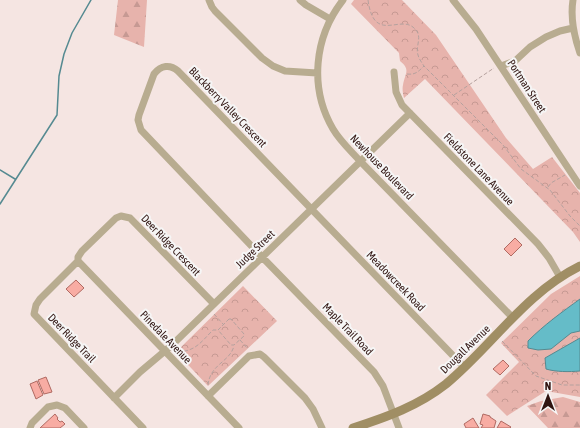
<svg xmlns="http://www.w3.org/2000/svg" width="580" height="428" viewBox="0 0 580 428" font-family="'Asap Condensed',sans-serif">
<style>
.forest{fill:url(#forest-firs)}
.park{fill:url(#park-crowns)}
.water{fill:#65bcc8;stroke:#558a91}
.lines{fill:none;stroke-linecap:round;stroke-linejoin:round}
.stream{stroke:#558a91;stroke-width:1.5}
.building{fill:#f8aca3;stroke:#b06a62}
.path{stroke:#b5a19e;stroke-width:1;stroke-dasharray:4 2;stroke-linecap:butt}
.street{stroke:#b8ac90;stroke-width:7}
.secondary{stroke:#a08e64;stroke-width:9}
.labels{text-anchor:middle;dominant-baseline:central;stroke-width:4;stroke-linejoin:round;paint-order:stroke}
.street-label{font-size:11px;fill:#301411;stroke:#f6f6f6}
</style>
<defs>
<pattern id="forest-firs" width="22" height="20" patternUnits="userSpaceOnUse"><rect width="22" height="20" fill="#e7b3ac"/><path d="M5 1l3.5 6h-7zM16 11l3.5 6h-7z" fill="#c69993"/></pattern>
<pattern id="park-crowns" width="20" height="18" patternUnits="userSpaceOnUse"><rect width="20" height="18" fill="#e7b3ac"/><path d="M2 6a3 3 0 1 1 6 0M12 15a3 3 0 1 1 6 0" fill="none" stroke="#c69993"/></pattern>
</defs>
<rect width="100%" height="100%" fill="#f5e5e2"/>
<path class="forest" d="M118,0H147L144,47L114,35Z
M563,397L580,402V428H548L527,406L541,401Z"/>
<path class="park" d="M354,0H402L436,35L506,138L533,169L552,157L580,193V242L573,232L425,79L404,98C403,94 402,89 403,85C405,73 411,70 400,61L399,53L351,4Z
M580,276V397L546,391L507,416L486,395L519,362L501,343L551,294Z
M243,286L277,321L208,386L176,352Z"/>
<path class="water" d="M580,299V331L571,333L551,349L538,350L528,348V341C544,325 562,312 580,299Z
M580,338V371C569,372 556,372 546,369L545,358Z"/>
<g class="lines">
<path class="stream" d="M0,170L15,179
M0,204L57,115L59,76L64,54L72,33L91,0"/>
</g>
<path class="building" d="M515,238L522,245L511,256L504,249Z
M76,280L84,288L74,297L66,289Z
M503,360L509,366L500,375L493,369Z
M46,377L52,392L44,394L38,380Z
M37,381L43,395L36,399L30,384Z
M55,414L58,418L57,419L60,422L62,421L65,424L60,428H40Z
M483,414L490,416V417L496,421L494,428H481L483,425L480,424Z
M473,418L479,428H466L464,424Z
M501,421L511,427L510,428H497Z"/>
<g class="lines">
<path class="path" d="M368,0C374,45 401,13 415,29C423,37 415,46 418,55C419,59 422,63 424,66L503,145L521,169L550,190L570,216L580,226
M407,74C415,75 418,72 424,66
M454,95L494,68
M548,187L551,183L565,175
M214,314L223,324
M229,319H231L244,334V336L234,345H231L218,330Z
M240,340L248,349
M502,341L536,376L562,385H580
M178,352C196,351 201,342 213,330H217
M208,385C210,364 230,362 234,346"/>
<path class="street" d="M209,0L212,7L215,11L262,58L273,66L285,71L317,73
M300,0L306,5L330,19
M343,0C314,37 309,88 333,129C340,141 351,151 360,161L513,318
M453,0L476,29L580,186
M573,0C570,19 574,36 580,53
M501,66L515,61L530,47L546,37L560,31L573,28
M394,72L396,92L402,105L538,244L549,258L560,277
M78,261L239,428
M78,261L40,299L36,305L34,314L143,428
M78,261V257L82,251L116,218L121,216L130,218L214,304
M208,396L249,356L260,354L264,357L305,398L313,409L322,428
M114,398L140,372L172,345L410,113
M30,428L32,423L48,407L57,405L65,408L84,428
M399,428L383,386L374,372L262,257L141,130L138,120L139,115L154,74C161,65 170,64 178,71L464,367"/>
<path class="secondary" d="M353,428C387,417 418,406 446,384C492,346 525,293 580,266"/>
</g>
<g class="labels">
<g class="street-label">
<text transform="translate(527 86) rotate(57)">Portman Street</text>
<text transform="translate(228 107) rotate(46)">Blackberry Valley Crescent</text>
<text transform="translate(382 167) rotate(46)">Newhouse Boulevard</text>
<text transform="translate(479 169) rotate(46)">Fieldstone Lane Avenue</text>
<text transform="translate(171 245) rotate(46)">Deer Ridge Crescent</text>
<text transform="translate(255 249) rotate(-44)">Judge Street</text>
<text transform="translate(396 281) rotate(46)">Meadowcreek Road</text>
<text transform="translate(348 329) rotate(46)">Maple Trail Road</text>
<text transform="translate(166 337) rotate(46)">Pinedale Avenue</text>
<text transform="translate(72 338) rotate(46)">Deer Ridge Trail</text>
<text transform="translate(465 349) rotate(-44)">Dougall Avenue</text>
</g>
</g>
<g transform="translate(548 396)" stroke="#f6f6f6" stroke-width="3" paint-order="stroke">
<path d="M0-3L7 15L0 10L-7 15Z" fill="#301411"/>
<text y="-6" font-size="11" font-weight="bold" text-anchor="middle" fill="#301411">N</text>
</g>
</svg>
